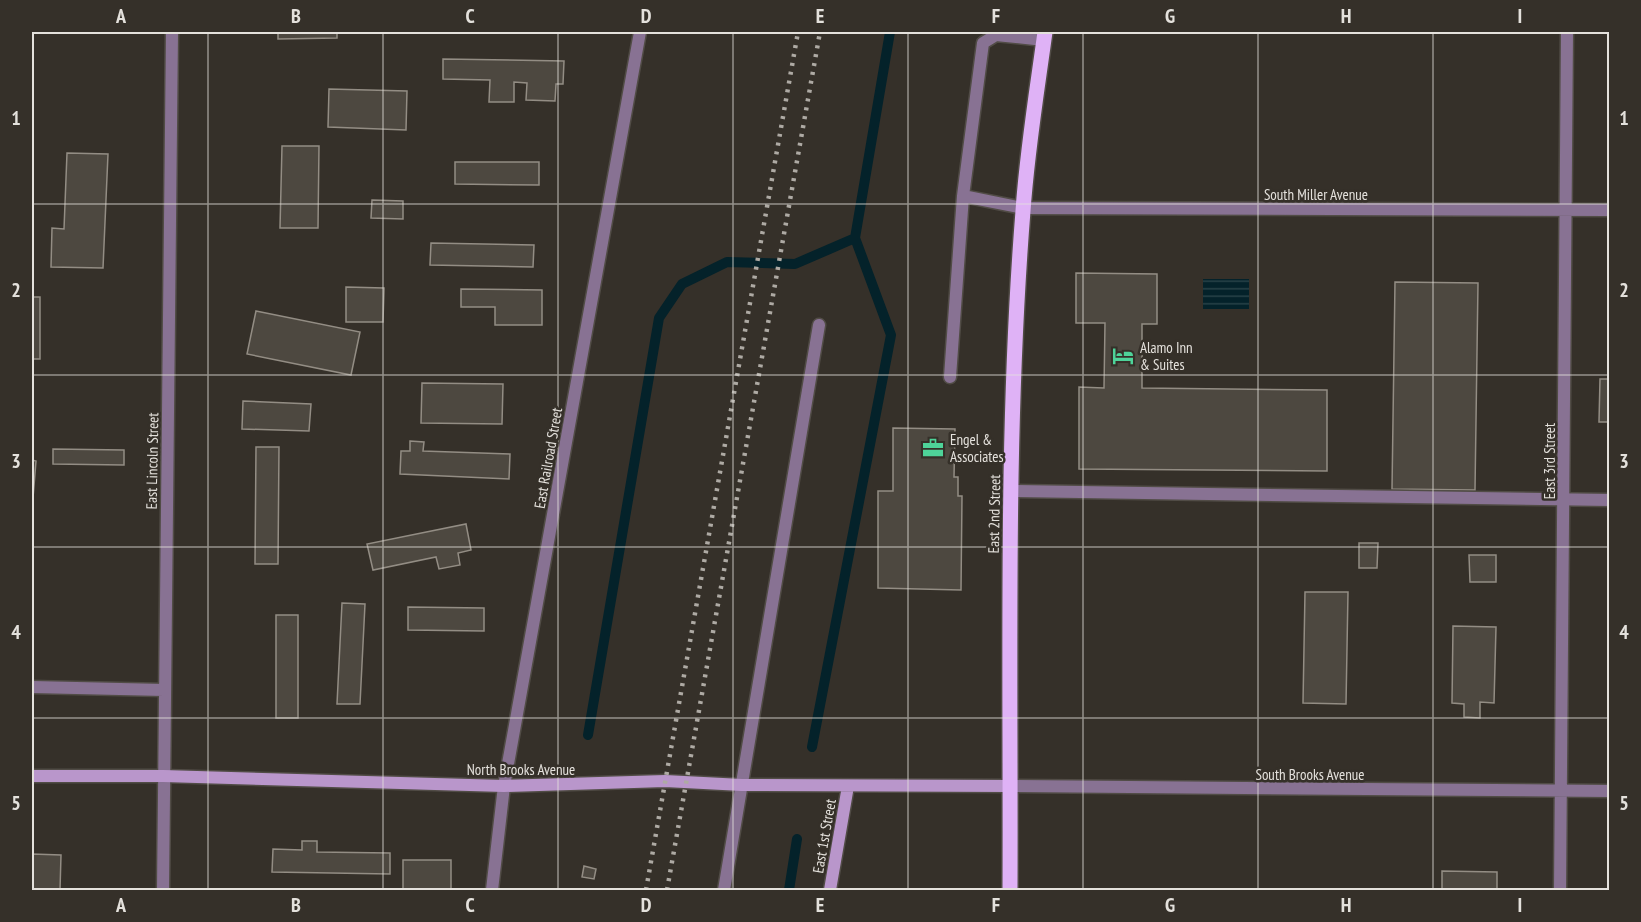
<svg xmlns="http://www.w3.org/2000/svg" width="1641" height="922" viewBox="0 0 1641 922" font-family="'PT Sans Narrow',sans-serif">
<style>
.water{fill:url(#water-rules)}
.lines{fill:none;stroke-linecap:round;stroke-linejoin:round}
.stream{stroke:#04222a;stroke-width:10}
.building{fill:#4d4840;stroke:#938d84;stroke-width:1.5}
.lane-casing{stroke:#514c46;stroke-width:15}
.street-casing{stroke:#514c46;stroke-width:15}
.secondary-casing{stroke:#514c46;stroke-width:15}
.primary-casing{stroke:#514c46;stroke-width:18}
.lane{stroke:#887293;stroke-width:12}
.street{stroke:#887293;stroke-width:12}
.secondary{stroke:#b996cb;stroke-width:12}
.primary{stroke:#dfb2f6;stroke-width:15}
.rail{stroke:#aeaaa4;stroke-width:4.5;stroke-dasharray:3 6;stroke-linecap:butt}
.grid{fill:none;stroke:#e4e1dc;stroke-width:1.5;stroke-opacity:0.55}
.labels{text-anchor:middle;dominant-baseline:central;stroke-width:5;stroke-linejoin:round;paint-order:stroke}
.street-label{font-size:15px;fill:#e4e1dc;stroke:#353029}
.poi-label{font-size:15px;fill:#e4e1dc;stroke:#353029;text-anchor:start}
.neatline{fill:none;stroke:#e4e1dc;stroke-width:2}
.grid-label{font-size:20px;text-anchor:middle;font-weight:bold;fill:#e4e1dc}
</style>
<defs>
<pattern id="water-rules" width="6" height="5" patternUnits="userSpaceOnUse" patternTransform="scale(1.5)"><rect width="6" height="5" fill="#04222a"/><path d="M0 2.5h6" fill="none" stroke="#284248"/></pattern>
</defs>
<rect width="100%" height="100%" fill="#353029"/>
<path class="water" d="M1203,279H1249V309H1203Z"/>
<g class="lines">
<path class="stream" d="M588,735L659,318L682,284L727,262L795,264L855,238L890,32
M812,747L891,335L855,238
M789,890L797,839"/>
</g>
<path class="building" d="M278,32H337V38L278,39Z
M443,59L564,61L563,84H556L555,101L526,100L527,83L514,82V102H489L490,80L443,79Z
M329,89L407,91L406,130L328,127Z
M282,146H319L318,228H280Z
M67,153L108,154L103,268L51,267L52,228L64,229Z
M455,162H539V185L455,184Z
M372,200L403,201V219L371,218Z
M431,243L534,245L533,267L430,265Z
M1076,273L1157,274V324H1142V388L1327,390V471L1079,469V387L1104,388L1105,323H1076Z
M1395,282L1478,283L1475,490L1392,489Z
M346,287L384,288L383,322H346Z
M461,289L542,290V325H495V307H461Z
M32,297H40V359H32Z
M256,311L360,332L351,375L247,354Z
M1600,379H1610V422H1599Z
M422,383L503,384L502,424L421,423Z
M243,401L311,404L309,431L242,429Z
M893,428L955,429L954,477H958V496H962L961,590L878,588V491H893Z
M410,441L424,442L423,451L510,454L509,479L400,474L401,451H410Z
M256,447H279L278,564H255Z
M53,449L124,450V465L53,464Z
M32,460L36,461L32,510Z
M466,524L471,550L458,553L460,565L439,569L436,557L373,570L367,544Z
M1359,543H1378L1377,568H1359Z
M1469,555H1496V582H1470Z
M1305,592H1348L1346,704L1303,703Z
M342,603L365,604L360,704H337Z
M408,607L484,608V631L408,630Z
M276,615H298V718H276Z
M1453,626L1496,627L1494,703L1480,702V718L1464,717V704L1452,703Z
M302,841H317V852L390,853V874L272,872L273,849L302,850Z
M32,854L61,855L60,890H32Z
M403,860H451V890H403Z
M584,866L596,869L594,879L582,877Z
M1442,871L1497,872V890H1442Z"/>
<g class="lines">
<defs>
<path id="lane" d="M963,196L1023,208
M950,377L963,196L983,43L996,35L1044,40
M1012,491L1610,500
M724,890L819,325"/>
<path id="street" d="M1023,208L1610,210
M32,687L164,690
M1011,786L1610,791
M163,890L172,32
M492,890L504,786L640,32
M1560,890L1567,32"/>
<path id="secondary" d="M32,776H163L504,786L665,781L742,785L1011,786
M830,890L848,786"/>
<path id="primary" d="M1010,890C1011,664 1005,437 1023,211C1027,151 1037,91 1045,32"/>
</defs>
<use href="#lane" class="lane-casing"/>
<use href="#street" class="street-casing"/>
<use href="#secondary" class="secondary-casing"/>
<use href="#primary" class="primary-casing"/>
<use href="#lane" class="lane"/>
<use href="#street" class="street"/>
<use href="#secondary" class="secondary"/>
<use href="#primary" class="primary"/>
<path class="rail" d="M646,890L798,32
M667,890L820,32"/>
</g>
<path class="grid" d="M208,32V890M383,32V890M558,32V890M733,32V890M908,32V890M1083,32V890M1258,32V890M1433,32V890M32,204H1610M32,375H1610M32,547H1610M32,718H1610"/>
<defs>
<symbol id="hotel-bare" viewBox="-9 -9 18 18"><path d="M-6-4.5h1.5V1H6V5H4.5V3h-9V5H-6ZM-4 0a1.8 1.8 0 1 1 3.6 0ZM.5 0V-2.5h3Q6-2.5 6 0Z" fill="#4ed399" stroke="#353029" stroke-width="2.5" paint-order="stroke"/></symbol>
<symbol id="office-bare" viewBox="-9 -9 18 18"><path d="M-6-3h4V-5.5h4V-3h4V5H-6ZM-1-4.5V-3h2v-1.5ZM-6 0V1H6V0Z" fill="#4ed399" stroke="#353029" stroke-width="2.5" paint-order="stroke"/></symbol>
</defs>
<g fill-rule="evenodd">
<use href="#hotel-bare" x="1108" y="341" width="30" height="30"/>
<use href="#office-bare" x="918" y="433" width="30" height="30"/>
</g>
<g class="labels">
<g class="street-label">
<text x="1316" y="194">South Miller Avenue</text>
<text transform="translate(548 458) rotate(-80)">East Railroad Street</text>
<text transform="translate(152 461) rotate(-89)">East Lincoln Street</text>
<text transform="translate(1549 461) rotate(-90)">East 3rd Street</text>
<text transform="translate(994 514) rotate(-89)">East 2nd Street</text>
<text x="521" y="769">North Brooks Avenue</text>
<text x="1310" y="774">South Brooks Avenue</text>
<text transform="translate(824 836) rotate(-80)">East 1st Street</text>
</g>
<g class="poi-label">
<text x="1140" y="347">Alamo Inn<tspan x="1140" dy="17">&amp; Suites</tspan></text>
<text x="950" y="439">Engel &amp;<tspan x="950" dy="17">Associates</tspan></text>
</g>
</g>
<rect width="1641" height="922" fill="none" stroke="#353029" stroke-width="66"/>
<rect x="33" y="33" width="1575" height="856" class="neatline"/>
<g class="grid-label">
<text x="121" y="23">A</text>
<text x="296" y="23">B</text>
<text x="470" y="23">C</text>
<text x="646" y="23">D</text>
<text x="820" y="23">E</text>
<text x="996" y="23">F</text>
<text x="1170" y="23">G</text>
<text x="1346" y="23">H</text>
<text x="1520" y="23">I</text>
<text x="16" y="125">1</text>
<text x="1624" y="125">1</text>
<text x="16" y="297">2</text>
<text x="1624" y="297">2</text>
<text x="16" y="468">3</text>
<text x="1624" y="468">3</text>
<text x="16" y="639">4</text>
<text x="1624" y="639">4</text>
<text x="16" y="810">5</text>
<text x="1624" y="810">5</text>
<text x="121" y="912">A</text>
<text x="296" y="912">B</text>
<text x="470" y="912">C</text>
<text x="646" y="912">D</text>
<text x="820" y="912">E</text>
<text x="996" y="912">F</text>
<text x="1170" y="912">G</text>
<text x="1346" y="912">H</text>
<text x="1520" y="912">I</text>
</g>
</svg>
